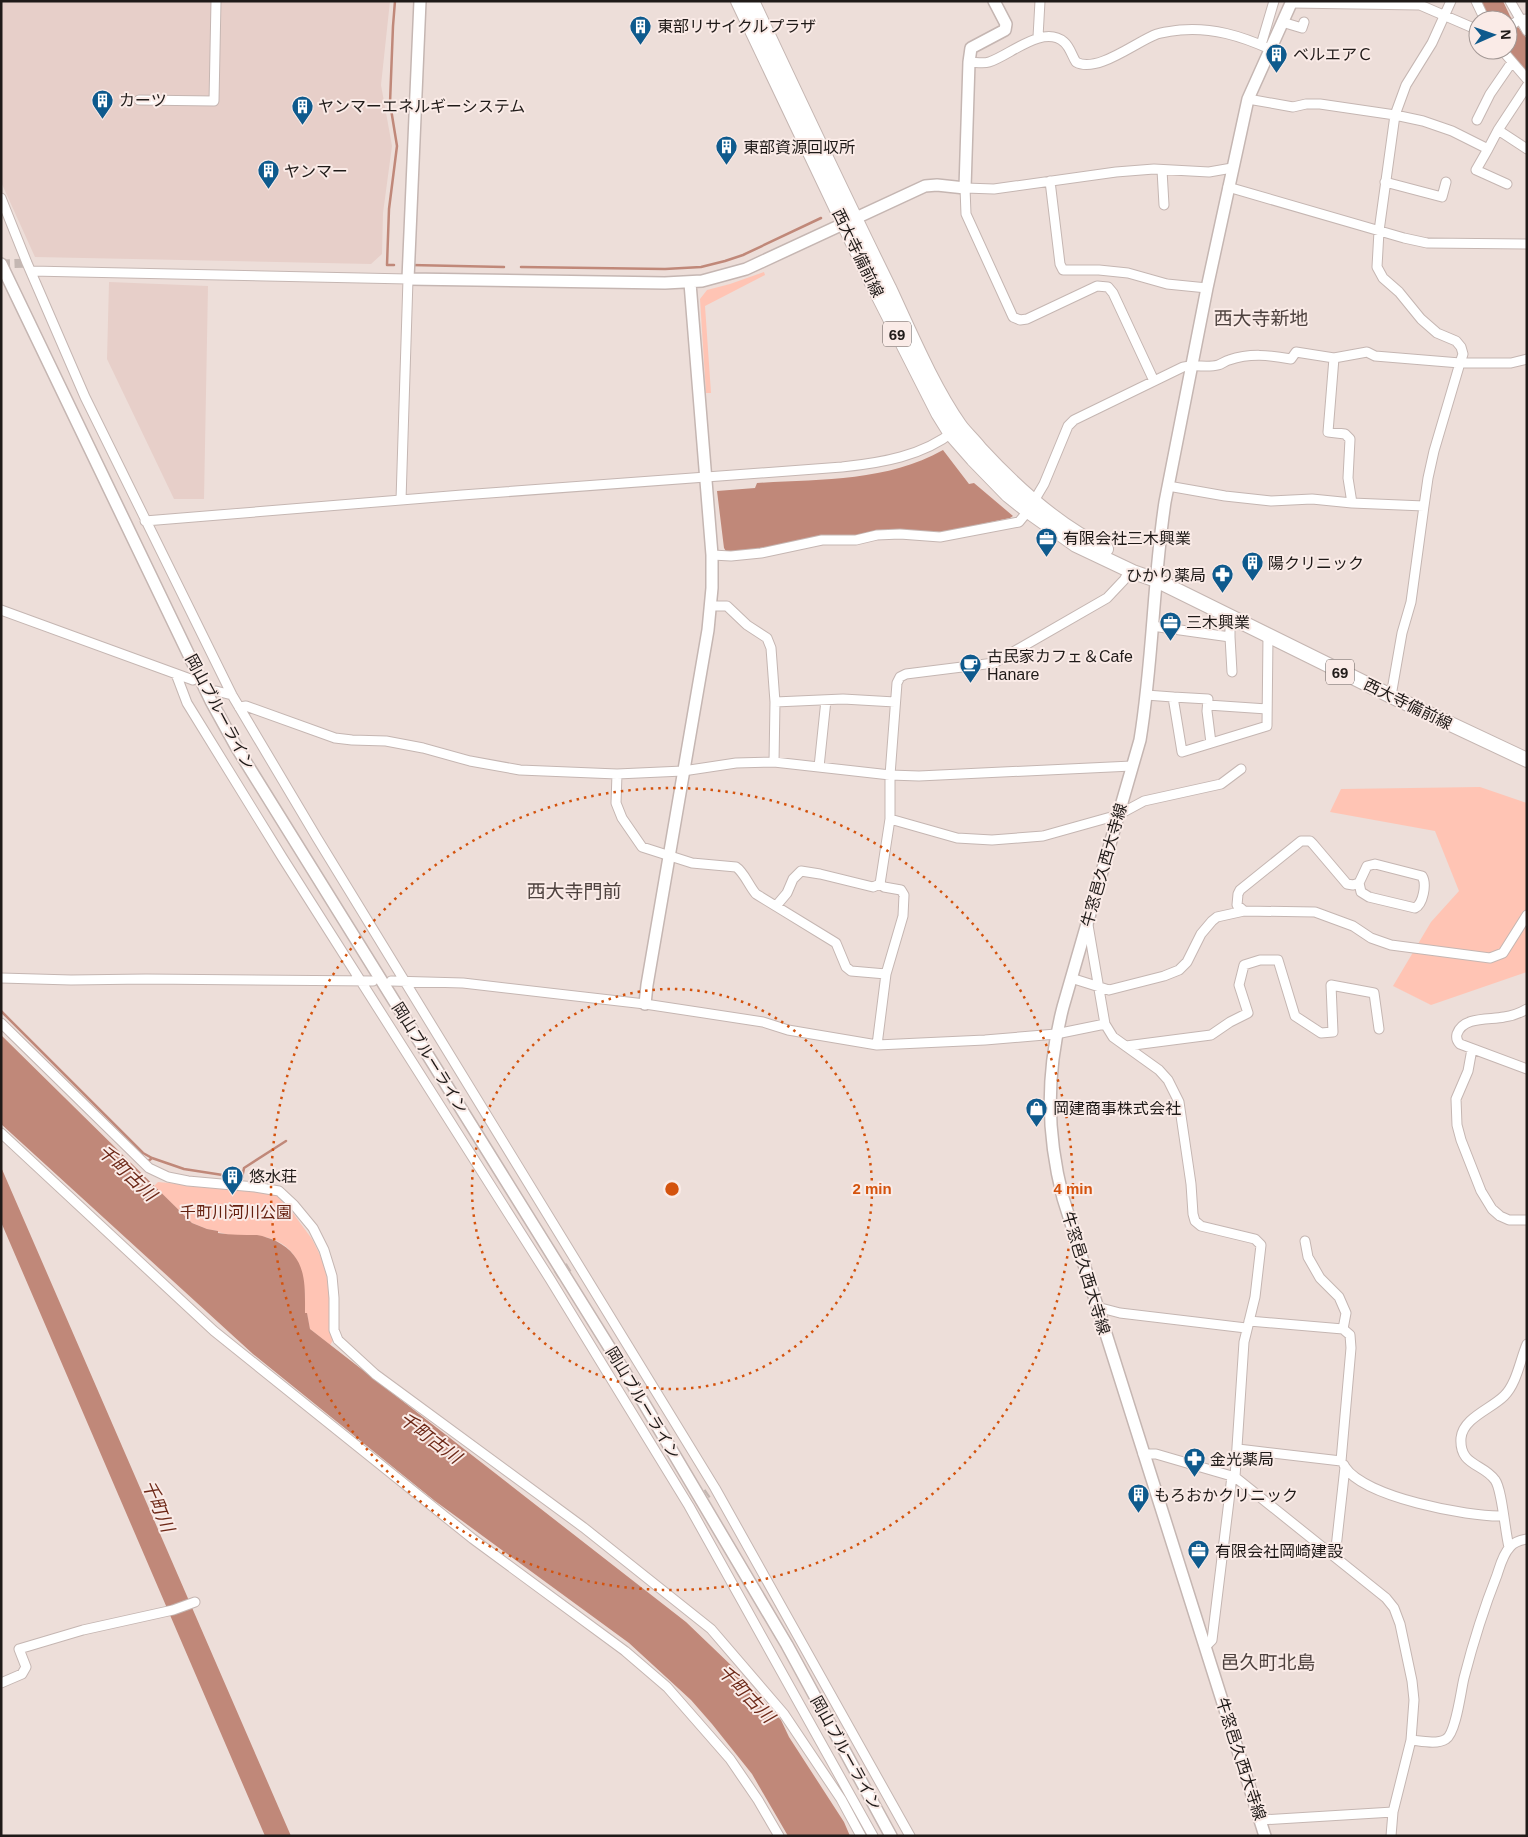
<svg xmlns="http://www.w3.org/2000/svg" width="1528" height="1837" viewBox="0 0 1528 1837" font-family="Helvetica,'Noto Sans JP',sans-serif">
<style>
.built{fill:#e7cfc9}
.green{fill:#ffc4b4}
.water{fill:#c08879}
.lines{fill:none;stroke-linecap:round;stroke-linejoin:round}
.stream{stroke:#c08879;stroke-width:2.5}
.street-tunnel{stroke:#c4b7b2;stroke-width:9;stroke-dasharray:9 4.5;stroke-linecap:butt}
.street-casing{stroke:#c5b6b2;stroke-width:11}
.secondary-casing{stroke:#c5b6b2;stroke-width:14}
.primary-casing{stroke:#c5b6b2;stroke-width:16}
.street{stroke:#fff;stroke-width:9}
.secondary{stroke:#fff;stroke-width:11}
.primary{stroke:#fff;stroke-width:14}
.ring{fill:none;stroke:#d4530d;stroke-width:2.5;stroke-dasharray:2.5 5}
.labels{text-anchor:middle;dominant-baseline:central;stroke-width:4;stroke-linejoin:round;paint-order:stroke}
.shield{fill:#faebe7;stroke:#615956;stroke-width:1}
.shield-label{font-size:15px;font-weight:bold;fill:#1f1a18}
.poi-label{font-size:16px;fill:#1f1a18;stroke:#faebe7;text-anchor:start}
.street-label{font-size:16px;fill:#1f1a18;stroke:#faebe7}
.park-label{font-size:16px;fill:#652110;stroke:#faebe7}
.water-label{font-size:18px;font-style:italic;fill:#6d2817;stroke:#faebe7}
.quarter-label{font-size:19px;fill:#4e423f;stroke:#faebe7}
.centre{fill:#d4530d;stroke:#faebe7;stroke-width:2.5}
.ring-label{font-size:15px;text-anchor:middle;font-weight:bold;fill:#d4530d;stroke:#faebe7;stroke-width:4;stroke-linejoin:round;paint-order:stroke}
</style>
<rect width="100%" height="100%" fill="#edded9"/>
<path class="built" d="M1,1H390L381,85L392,146L383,213L382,254L371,264L35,257L1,182Z
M109,282L208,286L204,499H174L107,359Z"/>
<path class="green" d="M764,272L765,275L705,306L711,393H706L700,299L707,290L730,284Z
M1480,787L1527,803V972L1431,1005L1393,986L1431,922L1459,891L1435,831L1330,812L1341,789Z
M158,1182L265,1192L277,1195L287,1205L312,1239L321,1257L326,1272L329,1293L330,1331L334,1339L330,1345L310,1329L307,1314L305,1313C305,1278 303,1243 260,1236C253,1235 244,1237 237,1236C231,1235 224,1234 218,1232V1231L207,1229L192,1223L154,1186Z"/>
<path class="water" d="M1479,1H1503L1510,16L1527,39V75L1505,50H1508V20H1487Z
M943,450L969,484L974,483L1013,516L1010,518L943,532L901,530L877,531L852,537L727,553L724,548L717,491L755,488L757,483C820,479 886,482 943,450Z
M1,1035L192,1223L207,1229L218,1231V1233C232,1235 244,1235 257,1235C264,1236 271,1239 276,1241C307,1257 305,1283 305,1313H307L310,1329L686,1622L735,1669L781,1720L789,1737L844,1822L850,1836H788L752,1774L712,1724L691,1700L629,1643L435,1501L253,1354L1,1124Z
M1,1167L291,1836H265L1,1222Z"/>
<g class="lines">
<path class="stream" d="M394,265H387L389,209L397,146L390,103L393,26L395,1
M411,265L504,267
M521,267L665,269L701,267L725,261L743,255L821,218
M1,1011L143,1153L152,1158
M146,1163L152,1158L184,1169L242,1178L244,1168L286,1141"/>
<path class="street-tunnel" d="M1,264L27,263
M556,1275L569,1267
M695,1502L708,1493"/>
<defs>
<path id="street" d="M1476,1L1485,20
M1510,1L1527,31
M1291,3L1420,5L1478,30
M1282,22L1302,28L1304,22
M1508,27L1519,20L1527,19
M1038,37L1040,1
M1261,45L1274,1
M1502,50L1527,79
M969,62C975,62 983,64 989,62C1009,56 1043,24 1064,42C1070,47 1072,56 1076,62C1097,74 1137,41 1157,34C1164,32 1173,31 1180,30C1212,27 1241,36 1270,49
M1248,99L1293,107L1306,104H1320L1395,115L1423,121L1452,131L1488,149L1498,130L1527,86
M139,100L214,101L216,1
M1477,120L1490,94L1512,62
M1498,130L1527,149
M1488,149L1476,170L1507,184
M1162,170L1164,205
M1050,181L1060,264L1063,270H1099L1128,273L1167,284L1207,288
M1385,182L1442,197L1446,182
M1228,187L1404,238L1427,243L1527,244
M1,198L27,263L85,397L232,695L317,838L715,1488L910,1836
M31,271L408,279L401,500
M1334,358L1367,352L1375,356L1460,363L1463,354L1461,347L1456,341L1437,333L1421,319L1399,292L1383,278L1377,267L1379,231L1395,115L1406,85L1432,43L1451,1
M1154,381L1113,293L1108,287L1097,286L1027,319L1020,320L1013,317L966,214L965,188L994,189L1116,172L1154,169L1209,172L1232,168
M1168,486L1225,496L1271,501L1312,499L1352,503L1424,506L1428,478L1434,451L1460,363H1511L1527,359
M145,521L462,495L842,467C881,463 923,456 954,431
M712,555L731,556L761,553L822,540H856L877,535L900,534L940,537L1019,522L1028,511L1044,484L1068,426L1074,420L1183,367C1195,364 1207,368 1218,365C1222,364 1225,361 1229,360C1250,353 1269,355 1291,359L1296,352L1334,358L1328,432L1345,434L1350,439L1348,478L1352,503
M711,606H727L747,625L767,638L771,648L775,702L774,762
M1,610L193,680
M1152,626L1230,637V617
M1230,637L1232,672
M176,674L187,703L282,857L550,1279L689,1506L873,1836
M216,691L232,695
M1146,695L1173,697L1182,752L1267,726L1268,636
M1391,696L1402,633L1411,602L1424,506
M1173,697L1208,699L1207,711L1211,743
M775,702L843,699L895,702
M1208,705L1267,709
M239,707L246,706L335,738L352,740L386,741L423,748L470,761L520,770L617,774L683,771L736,763L774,762L890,775L919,776L1132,766
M819,767L826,700
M617,774L616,803L622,818L642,847L692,863L736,867C744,872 749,886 756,894L836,943L846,967L851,971L886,974
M890,819L957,838L992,840L1043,836L1118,815L1144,801L1221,784L1241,769
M776,906L787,893L793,879L801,871L820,874L873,887L880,884
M1244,911L1237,905L1238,894L1240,890L1301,841H1310L1313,844L1347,884L1353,885L1359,883L1361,892L1369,897L1415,908C1423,904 1427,884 1422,876L1418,875L1375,864L1367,866L1359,883
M1088,925L1105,1024L1113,1037L1159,1070L1168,1080L1179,1102L1191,1184L1193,1214L1195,1221L1201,1226L1255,1239L1261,1245L1255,1297L1244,1342L1235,1477L1156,1454H1143
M1,978L71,980L146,979L373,981
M1071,978L1109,990L1164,976L1179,970L1187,962L1201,934L1212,921L1217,917L1244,911L1315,912L1353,926L1371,938L1391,945L1490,958L1503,953L1527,915
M391,981L463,983L645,1004L763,1022L788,1030L877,1045L985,1040L1056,1034L1105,1024
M1527,1009C1520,1013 1512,1016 1504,1017C1490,1020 1463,1016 1457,1034C1456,1038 1457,1041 1460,1044L1527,1069
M1,1023L149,1168L168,1177L188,1181L255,1187L279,1191L294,1205L313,1228L324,1250L332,1276L334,1298V1330L338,1340L375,1374L583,1527L711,1629L784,1714L841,1799L861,1836
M877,1045L886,974L903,916L904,895L901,890L884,887L880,884L890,819V775L897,683L900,677L906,674L994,663L1107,598L1124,580L1130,570
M1126,1046L1211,1035L1230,1022L1248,1013L1239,985L1244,965L1260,960H1278L1295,1016L1321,1033L1333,1032L1331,985L1374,993L1379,1029
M1472,1049L1468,1071L1456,1099L1457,1125L1461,1140L1481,1191L1492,1209L1500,1216L1509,1220H1527
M1,1133L214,1331L473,1539L625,1651L667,1687L730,1759L758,1800L779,1836
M1097,1307L1120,1313L1246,1328
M1249,1321L1343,1329L1346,1313L1339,1297L1320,1278L1308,1257L1305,1241
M1238,1449L1341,1461L1351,1348L1350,1335L1343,1329
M1345,1467C1364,1497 1468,1517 1502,1516
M1235,1477L1386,1598L1394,1608L1400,1624L1412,1681L1414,1700L1411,1740L1393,1812L1391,1836
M1509,1547C1505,1532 1502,1489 1495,1480C1483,1463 1459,1466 1461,1438C1463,1418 1491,1409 1504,1396C1517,1383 1520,1360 1527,1344
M1335,1557L1345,1467L1344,1465
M1205,1647L1212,1640L1232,1476
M1,1683L22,1674L26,1667L19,1649L83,1630L173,1610L195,1602
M1411,1740C1421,1741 1437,1745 1446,1739C1456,1733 1461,1690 1464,1678C1473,1643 1484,1608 1497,1575C1500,1566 1503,1554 1510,1547C1514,1542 1521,1540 1527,1539
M1260,1820L1393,1812"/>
<path id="secondary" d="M420,1L408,279L665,283L702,281L746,269L925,186L937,185L965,188L969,62L971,48L1005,30L1006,24L994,1
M1,264L211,701L237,748L639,1395L787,1645L891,1836
M645,1004L647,985L708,630L712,588V555L690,283
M1265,1836L1063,1198C1046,1131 1046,1073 1063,1007L1140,740C1153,661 1153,581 1165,502L1207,288L1248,99L1292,1"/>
<path id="primary" d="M738,1L872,283L938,413L951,434L973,459L1008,495L1028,511L1076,545L1133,572L1156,580L1391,696L1527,760
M752,1C797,97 842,193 889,288C910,333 932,386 960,426C966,434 974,441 980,449C1016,488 1058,527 1106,549"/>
</defs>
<use href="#street" class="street-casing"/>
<use href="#secondary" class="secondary-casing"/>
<use href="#primary" class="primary-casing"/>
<use href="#street" class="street"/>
<use href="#secondary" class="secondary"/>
<use href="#primary" class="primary"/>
</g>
<g class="ring">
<circle cx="672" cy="1189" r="200"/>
<circle cx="672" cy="1189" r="401"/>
</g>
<defs>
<symbol id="building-pin" viewBox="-11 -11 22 30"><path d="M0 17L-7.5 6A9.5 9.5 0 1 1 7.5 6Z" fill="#0e5a8d" stroke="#faebe7"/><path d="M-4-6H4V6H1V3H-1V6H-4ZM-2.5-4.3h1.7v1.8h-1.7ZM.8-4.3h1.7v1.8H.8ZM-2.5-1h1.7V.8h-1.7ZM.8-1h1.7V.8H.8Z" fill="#fff"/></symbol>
<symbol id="office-pin" viewBox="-11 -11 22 30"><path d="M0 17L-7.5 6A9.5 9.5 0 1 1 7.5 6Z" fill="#0e5a8d" stroke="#faebe7"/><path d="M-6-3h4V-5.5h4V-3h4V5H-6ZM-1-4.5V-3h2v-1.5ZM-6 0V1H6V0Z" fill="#fff"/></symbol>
<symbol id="pharmacy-pin" viewBox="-11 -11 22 30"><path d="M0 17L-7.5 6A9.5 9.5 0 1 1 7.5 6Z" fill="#0e5a8d" stroke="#faebe7"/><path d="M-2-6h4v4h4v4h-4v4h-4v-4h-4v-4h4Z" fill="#fff"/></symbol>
<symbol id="cafe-pin" viewBox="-11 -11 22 30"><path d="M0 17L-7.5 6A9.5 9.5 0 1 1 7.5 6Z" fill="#0e5a8d" stroke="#faebe7"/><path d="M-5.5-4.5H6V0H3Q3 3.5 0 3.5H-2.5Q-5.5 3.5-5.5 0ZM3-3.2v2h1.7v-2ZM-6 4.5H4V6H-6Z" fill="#fff"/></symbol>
<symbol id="shop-pin" viewBox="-11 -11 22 30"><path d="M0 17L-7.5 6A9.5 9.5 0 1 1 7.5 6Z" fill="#0e5a8d" stroke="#faebe7"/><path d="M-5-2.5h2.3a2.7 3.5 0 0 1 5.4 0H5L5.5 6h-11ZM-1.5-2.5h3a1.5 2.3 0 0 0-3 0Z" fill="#fff"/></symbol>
</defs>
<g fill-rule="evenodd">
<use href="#building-pin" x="628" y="14" width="25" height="34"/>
<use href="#building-pin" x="1264" y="42" width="25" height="34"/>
<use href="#building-pin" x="90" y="88" width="25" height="34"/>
<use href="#building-pin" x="290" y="94" width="25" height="34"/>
<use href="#building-pin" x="714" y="134" width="25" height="34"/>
<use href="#building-pin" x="256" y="158" width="25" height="34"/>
<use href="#office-pin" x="1034" y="526" width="25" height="34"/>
<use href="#building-pin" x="1240" y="550" width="25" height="34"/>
<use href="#pharmacy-pin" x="1210" y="562" width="25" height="34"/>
<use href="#office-pin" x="1158" y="610" width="25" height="34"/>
<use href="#cafe-pin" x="958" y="652" width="25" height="34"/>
<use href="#shop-pin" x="1024" y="1096" width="25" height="34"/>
<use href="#building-pin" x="220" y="1164" width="25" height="34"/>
<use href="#pharmacy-pin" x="1182" y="1446" width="25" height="34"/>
<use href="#building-pin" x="1126" y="1482" width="25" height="34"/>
<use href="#office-pin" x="1186" y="1538" width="25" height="34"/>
</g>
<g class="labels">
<g class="shield">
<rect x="883" y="321.5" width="28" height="25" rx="4"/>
<rect x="1326" y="659.5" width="28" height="25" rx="4"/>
</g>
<g class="shield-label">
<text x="897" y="334">69</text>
<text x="1340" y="672">69</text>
</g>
<g class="poi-label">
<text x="657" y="26">東部リサイクルプラザ</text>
<text x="1293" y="54">ベルエアＣ</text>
<text x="119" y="100">カーツ</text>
<text x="318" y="106">ヤンマーエネルギーシステム</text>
<text x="743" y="147">東部資源回収所</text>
<text x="284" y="171">ヤンマー</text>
<text x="1063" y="538">有限会社三木興業</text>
<text x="1268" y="563">陽クリニック</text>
<text x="1206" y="575" text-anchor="end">ひかり薬局</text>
<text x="1186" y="622">三木興業</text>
<text x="987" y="656">古民家カフェ＆Cafe<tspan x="987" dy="18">Hanare</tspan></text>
<text x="1053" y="1108">岡建商事株式会社</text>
<text x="249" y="1176">悠水荘</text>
<text x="1210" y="1459">金光薬局</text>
<text x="1154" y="1495">もろおかクリニック</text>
<text x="1215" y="1551">有限会社岡崎建設</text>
</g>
<g class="street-label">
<text transform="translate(858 253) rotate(64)">西大寺備前線</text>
<text transform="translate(1408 704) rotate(26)">西大寺備前線</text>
<text transform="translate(220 712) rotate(62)">岡山ブルーライン</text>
<text transform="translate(1104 865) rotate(-74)">牛窓邑久西大寺線</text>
<text transform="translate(430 1058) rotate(58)">岡山ブルーライン</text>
<text transform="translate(1086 1273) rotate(73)">牛窓邑久西大寺線</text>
<text transform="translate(643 1403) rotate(59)">岡山ブルーライン</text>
<text transform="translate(846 1753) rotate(61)">岡山ブルーライン</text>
<text transform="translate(1241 1759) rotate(72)">牛窓邑久西大寺線</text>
</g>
<g class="park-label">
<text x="236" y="1212">千町川河川公園</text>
</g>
<g class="water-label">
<text transform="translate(127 1173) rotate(43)">千町古川</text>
<text transform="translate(430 1438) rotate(37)">千町古川</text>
<text transform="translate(158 1506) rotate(67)">千町川</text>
<text transform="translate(746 1694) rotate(46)">千町古川</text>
</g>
<g class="quarter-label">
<text x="1261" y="318">西大寺新地</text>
<text x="574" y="891">西大寺門前</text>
<text x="1268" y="1662">邑久町北島</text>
</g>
</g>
<circle cx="672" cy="1189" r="8" class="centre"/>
<g class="ring-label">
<text x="872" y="1194">2 min</text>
<text x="1073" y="1194">4 min</text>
</g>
<rect width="1528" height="1837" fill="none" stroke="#1f1a18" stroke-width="5"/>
<g transform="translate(1493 35) rotate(88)"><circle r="24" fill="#faebe7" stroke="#a29794"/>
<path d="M0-4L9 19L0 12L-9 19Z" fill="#0e5a8d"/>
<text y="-8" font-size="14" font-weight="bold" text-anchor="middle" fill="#1f1a18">N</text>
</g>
</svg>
